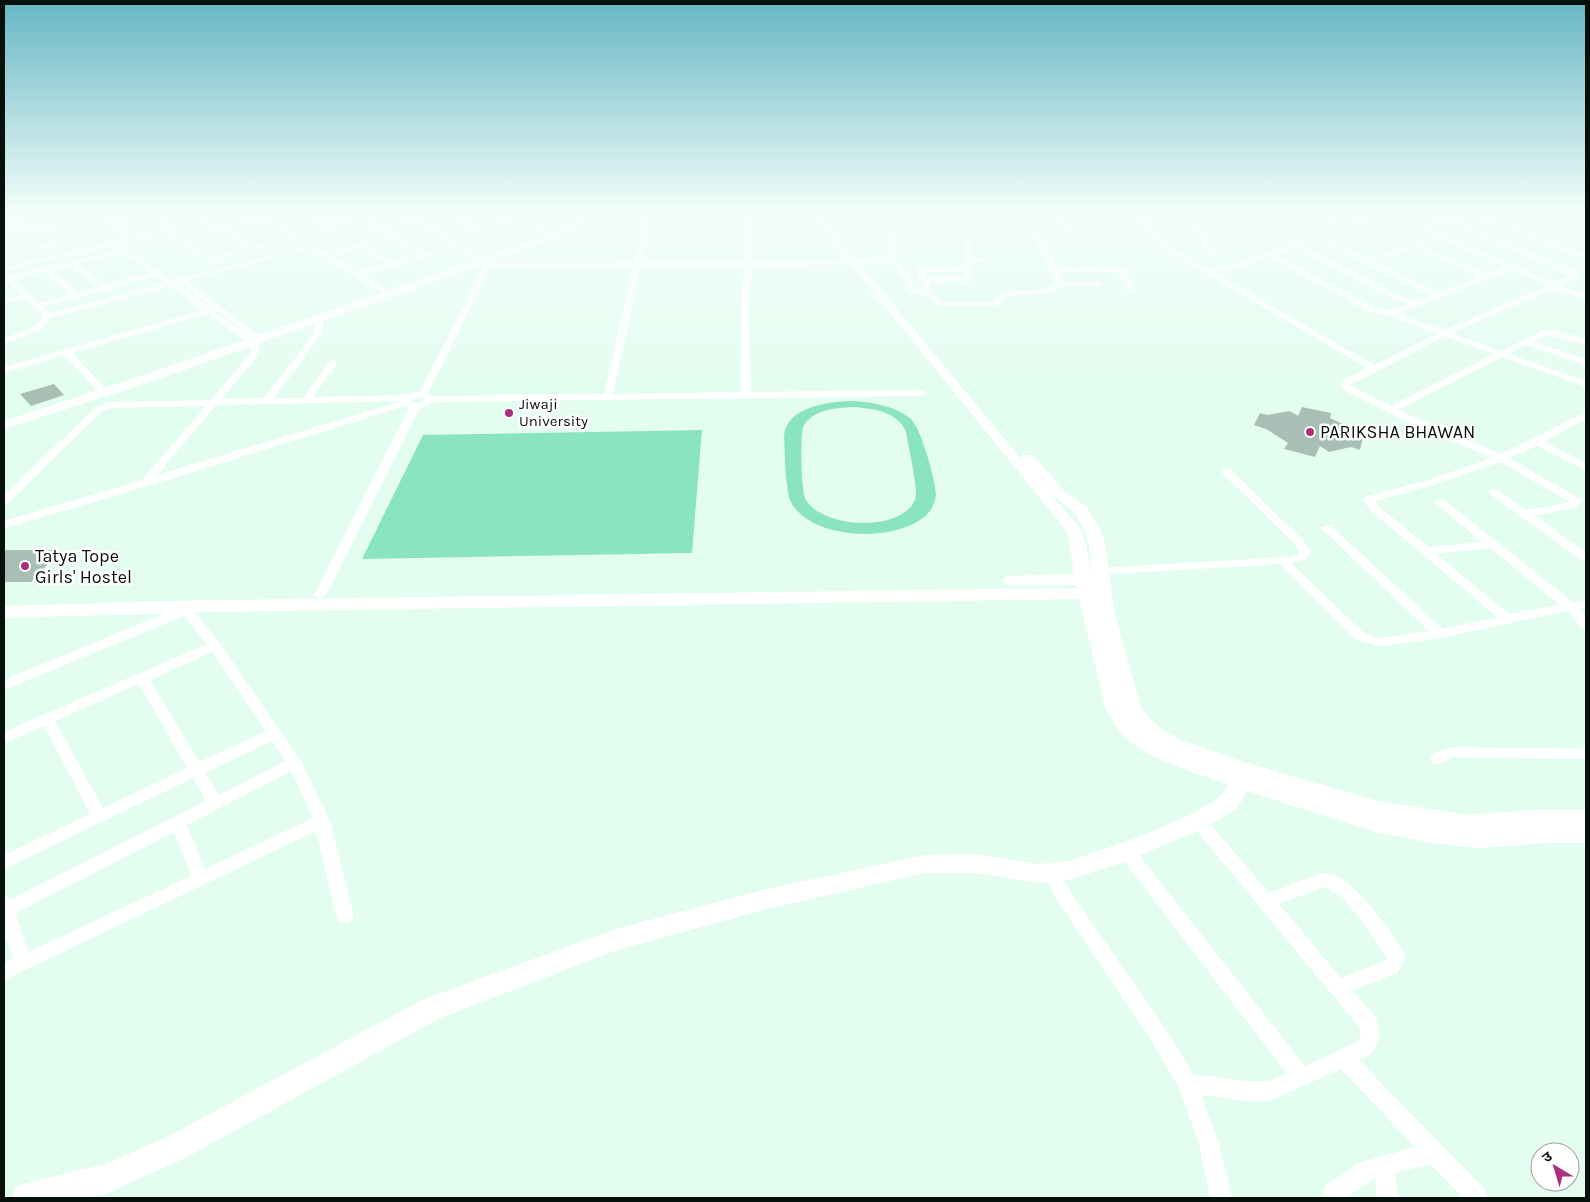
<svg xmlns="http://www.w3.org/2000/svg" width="1590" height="1202" viewBox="0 0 1590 1202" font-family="Karla,'Noto Sans Devanagari',sans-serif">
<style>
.green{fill:#8ae4c0;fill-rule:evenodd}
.building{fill:#a7bfb4}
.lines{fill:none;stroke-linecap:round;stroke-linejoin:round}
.street{fill:#fff;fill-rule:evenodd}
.secondary{fill:#fff;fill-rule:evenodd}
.poi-dot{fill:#ac2e7e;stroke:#fff;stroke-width:2}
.labels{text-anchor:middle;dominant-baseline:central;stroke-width:5;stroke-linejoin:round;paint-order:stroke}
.far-poi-label{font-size:15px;fill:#08100c;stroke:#fff;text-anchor:start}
.poi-label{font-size:18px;fill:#08100c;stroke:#fff;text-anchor:start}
</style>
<rect width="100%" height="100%" fill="#e4fdf1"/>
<path class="green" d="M850,401C871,402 894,405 911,419C921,428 935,479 936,494C936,500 933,506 930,511C903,544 814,541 792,504C785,494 785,451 784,437C785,407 828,402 850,401ZM852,407C871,408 898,411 906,432C908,446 919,489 915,500C901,533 822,528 806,500C801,492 800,437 803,427C812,410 834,408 852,407Z
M702,430L692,553L362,559L423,435Z"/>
<path class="building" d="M54,384L64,395L31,406L20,394Z
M1302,407L1331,413L1330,418L1349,427L1347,433L1363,437L1360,450L1351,447L1329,452L1320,446L1315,457L1284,449L1288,443L1266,429L1254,425L1260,413L1267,415L1290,411L1298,416Z
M4,550H61L31,582H4Z"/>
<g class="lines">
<path class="street" d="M31,212H87L115,217L106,212H114L124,215L150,212L149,213L126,219L127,238L158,230L159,220C165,212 185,211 194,212L166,220V229L239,212H249L169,232L177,237L283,212H293L271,219L298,235L326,227L301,212H308L328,222L358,215L356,212L367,214L384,226L412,219L403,212H410L444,234L470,228L447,212H454L477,226L511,217L514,219L481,229L482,232L474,231L448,237L482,259V263H476L456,249L363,275L389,291V295H386L309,249L187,281L263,338L256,340L217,311L215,312L258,342L260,349L257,357L221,399L264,398L309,340L314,333V317L318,315L322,317V333L274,398H303L330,361L333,360L337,363L313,397L407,395L420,391L489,256L496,258L493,263L634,262L642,229H575L572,227L575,225L643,224L646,212H652L650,224H745V212H751L752,223L825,224V226L823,227L752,228L753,261H845L849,263L845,265L753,266L749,297L751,392L922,390L927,393L922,396L434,402L419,409L326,595L320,599L314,595L409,408L405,406L148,486L4,528V521L142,480L206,406L110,408L102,411L8,503L4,504V495L96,407L108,402L211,400L250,354L251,345L208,314L72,353L103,386V390H97L64,355L4,373V367L202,310L169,286L52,318L39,331L4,344V338L33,327L44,316L25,299L4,303V299L21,295L4,279V273L10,276L119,250L113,246L4,271V267L110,242V220C87,211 57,216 33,215L30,213ZM363,218L377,228L182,278L176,277L172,281L120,244L130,247L134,245L130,242L162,234L216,265L220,263L217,260L331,230L338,231V229L333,225ZM119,220L120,239L116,240V221ZM264,220L291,237L255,246L229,229ZM417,222L452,246L427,253L388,229ZM649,228H745V261L642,262ZM222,230L248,248L212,257L182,240ZM382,231L389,236L326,253L316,247ZM394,239L420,255L393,262L367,246ZM360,248L386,264L358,272L331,256ZM123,253L151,273L105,285L78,264ZM71,266L98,287L79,292L52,271ZM633,266L604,394L433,396L428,393L491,267ZM641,266H745L741,297V392L613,394ZM44,272L71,294L39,303L14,280ZM156,276L164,283L51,313L44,307ZM180,283L212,307L210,308L177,284ZM418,397L426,399L419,403L411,401ZM402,401L157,475L216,405Z
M559,212H569L578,215L575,217Z
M1063,212H1070L1063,217L1070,234L1066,236L1062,234L1056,216Z
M1136,212H1142L1144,214L1328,212L1340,223L1359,219L1361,217L1358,212H1364L1368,217L1363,222L1339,227H1197L1205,236L1309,238L1319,235L1368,258L1437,238L1423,231L1418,227L1442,220L1424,212H1432L1450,219L1483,215L1586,254V259H1583L1480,218L1457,222L1565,266L1579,274V278L1559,286L1586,294V299L1553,289L1451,333L1501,351L1545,329L1556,330L1586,339V345L1546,335L1533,342L1586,359V365L1526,345L1509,354L1586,381V387L1502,357L1398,410L1501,454L1586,412V419L1544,442L1586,463V470L1537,446L1509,458L1580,499L1582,501L1576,508L1534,515L1586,553V561H1582L1490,494L1489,492L1490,490H1498L1526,510L1570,502L1500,462L1433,485L1375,501L1378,506L1428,547L1482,542L1434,502L1440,499L1444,500L1573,602L1586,600V608L1580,609L1586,617V629L1581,628L1568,611L1440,638L1379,646L1354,639L1279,564L1096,575L1094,572L1096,569L1100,568L1289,557L1298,554L1299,551L1295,544L1222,473L1221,471L1222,469H1230L1303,540L1311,551L1306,559L1291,563L1364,633L1379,638L1429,631L1323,530L1321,528L1323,526H1331L1443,629L1497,617L1370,510L1363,500L1368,496L1425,481L1492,458L1403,420L1346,391L1340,385L1343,380L1367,368L1154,243ZM1323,215L1332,223H1149L1146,218ZM1448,223L1559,270L1570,276L1554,282L1427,228ZM1152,227H1190L1215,259H1218L1222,257L1208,240L1301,241L1230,265L1208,269L1160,240ZM1319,240L1431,295L1416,301L1391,291L1303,245ZM1443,240L1505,267L1486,274L1423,246ZM1296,248L1385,295L1408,304L1389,311L1375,308L1276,255ZM1416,248L1479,277L1438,293L1374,261ZM1269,257L1369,312L1388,316L1437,334L1374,365L1214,272L1234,269ZM1512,270L1548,285L1444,330L1398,314ZM1445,336L1494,354L1391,406L1350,385ZM1490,548L1560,605L1509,614L1436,554Z
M532,224L550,231L551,233L544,235L530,227V225Z
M4,227L54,229L63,233L4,249V245L51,233L4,231Z
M1033,231L1040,233L1056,267L1125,268L1135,290L1128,292L1119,272L1058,271L1063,282H1099L1103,284L1099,286H1061L1043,294L1008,296L995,306H939L924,294H915L907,291L903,277L891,263L854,264L850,262L854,260L881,259L878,257L879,255H890L886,234L893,232L898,257L894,259L911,276L914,288L923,289L916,270L917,268L965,267L964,234L971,232L972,258H986L990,260L986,262H972V281L929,282L931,292L941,302H993L1003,292L1042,290L1056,283L1032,233ZM965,271V277L927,278L925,272Z
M58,241L62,243L61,245L13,255L9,253Z
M183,602L187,603L220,643L302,763L330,821L354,916L351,921L345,923L339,921L336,916L316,831L4,980V963L13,959L4,930V896L11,899L206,801L193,778L4,869V855L90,814L44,726L4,743V732L207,644L184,616L4,690V680L178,608L177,606L179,603ZM212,652L266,731L199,762L150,680ZM139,684L187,768L103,808L55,721ZM272,741L286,761L219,795L205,773ZM291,771L313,818L205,869L187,825ZM174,832L191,876L28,952L16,913Z
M1454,747L1586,749V759L1454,757L1437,765L1432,763L1430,759C1435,750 1445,749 1454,747Z
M1198,815L1204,817L1269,893L1317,875C1324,873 1330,873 1337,876C1357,885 1396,936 1406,957L1397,973L1352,990L1376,1018L1380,1037L1371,1054L1359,1060L1485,1190L1488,1198H1463L1430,1164L1395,1173L1399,1198H1377L1375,1178L1345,1198H1326L1323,1193L1326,1185L1359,1163L1415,1147L1341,1069L1269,1101H1247L1201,1095L1219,1144L1232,1198H1210L1199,1144L1179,1088L1153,1043L1055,897L1044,874L1046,869L1052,867L1058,869L1067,887L1167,1031L1193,1074L1247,1081H1269L1287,1074L1120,856L1118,851L1120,846L1126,844L1132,846L1305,1066L1357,1042L1361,1035L1360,1028L1192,825L1190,821L1192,817ZM1324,887C1344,891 1375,940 1387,957L1385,961L1341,978L1279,904Z"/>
<path class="secondary" d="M30,212H44L42,214L4,224V218Z
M587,212H597L578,229L558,238L147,383L4,429V421L138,377L550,234L572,225Z
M808,212H817L1022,460L1023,455H1033L1062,489L1087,507L1100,529L1105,543L1115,615L1141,707L1149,718L1163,730L1180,740L1247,763L1378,801L1469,815L1534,810H1586V843H1546L1478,848L1432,843L1379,833L1247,791L1237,809L1204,828L1124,862L1069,880L1038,883L976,873H925L767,909L617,950L440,1018L187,1157L108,1193L86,1198H12L16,1187L27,1183L106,1164L167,1137L422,1000L616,929L767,889L925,855L976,854L1038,864L1069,861L1136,838L1188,816L1221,797L1228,785L1160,760L1138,748L1120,732L1106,710L1079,599L211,612L4,618V606L211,600L1077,588L1076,585L1012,586L1006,585L1003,581L1006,577L1012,576L1074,574L1069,541L1065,529ZM1035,476L1052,495L1075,513L1084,529L1089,543L1092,574L1085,541L1080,528Z"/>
</g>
<linearGradient id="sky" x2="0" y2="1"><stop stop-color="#66b6c4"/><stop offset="0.56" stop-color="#f3fef9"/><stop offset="1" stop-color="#f3fef9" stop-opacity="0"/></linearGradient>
<rect width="1590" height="380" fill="url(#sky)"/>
<g class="poi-dot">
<circle cx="509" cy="413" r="5"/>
<circle cx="1310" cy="432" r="5"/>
<circle cx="25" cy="566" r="5"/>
</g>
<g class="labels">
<g class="far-poi-label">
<text x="519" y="404">Jiwaji<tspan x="519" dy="17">University</tspan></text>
</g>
<g class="poi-label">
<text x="1320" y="432">PARIKSHA BHAWAN</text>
<text x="35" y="556">Tatya Tope<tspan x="35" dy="21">Girls' Hostel</tspan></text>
</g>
</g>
<rect width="1590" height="1202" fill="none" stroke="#08100c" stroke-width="10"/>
<g transform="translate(1555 1167) rotate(322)"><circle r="24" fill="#ffffff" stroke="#9c9f9e"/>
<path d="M0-4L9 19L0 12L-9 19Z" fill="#ac2e7e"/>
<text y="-8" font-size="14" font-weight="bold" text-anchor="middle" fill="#08100c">उ</text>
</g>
</svg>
